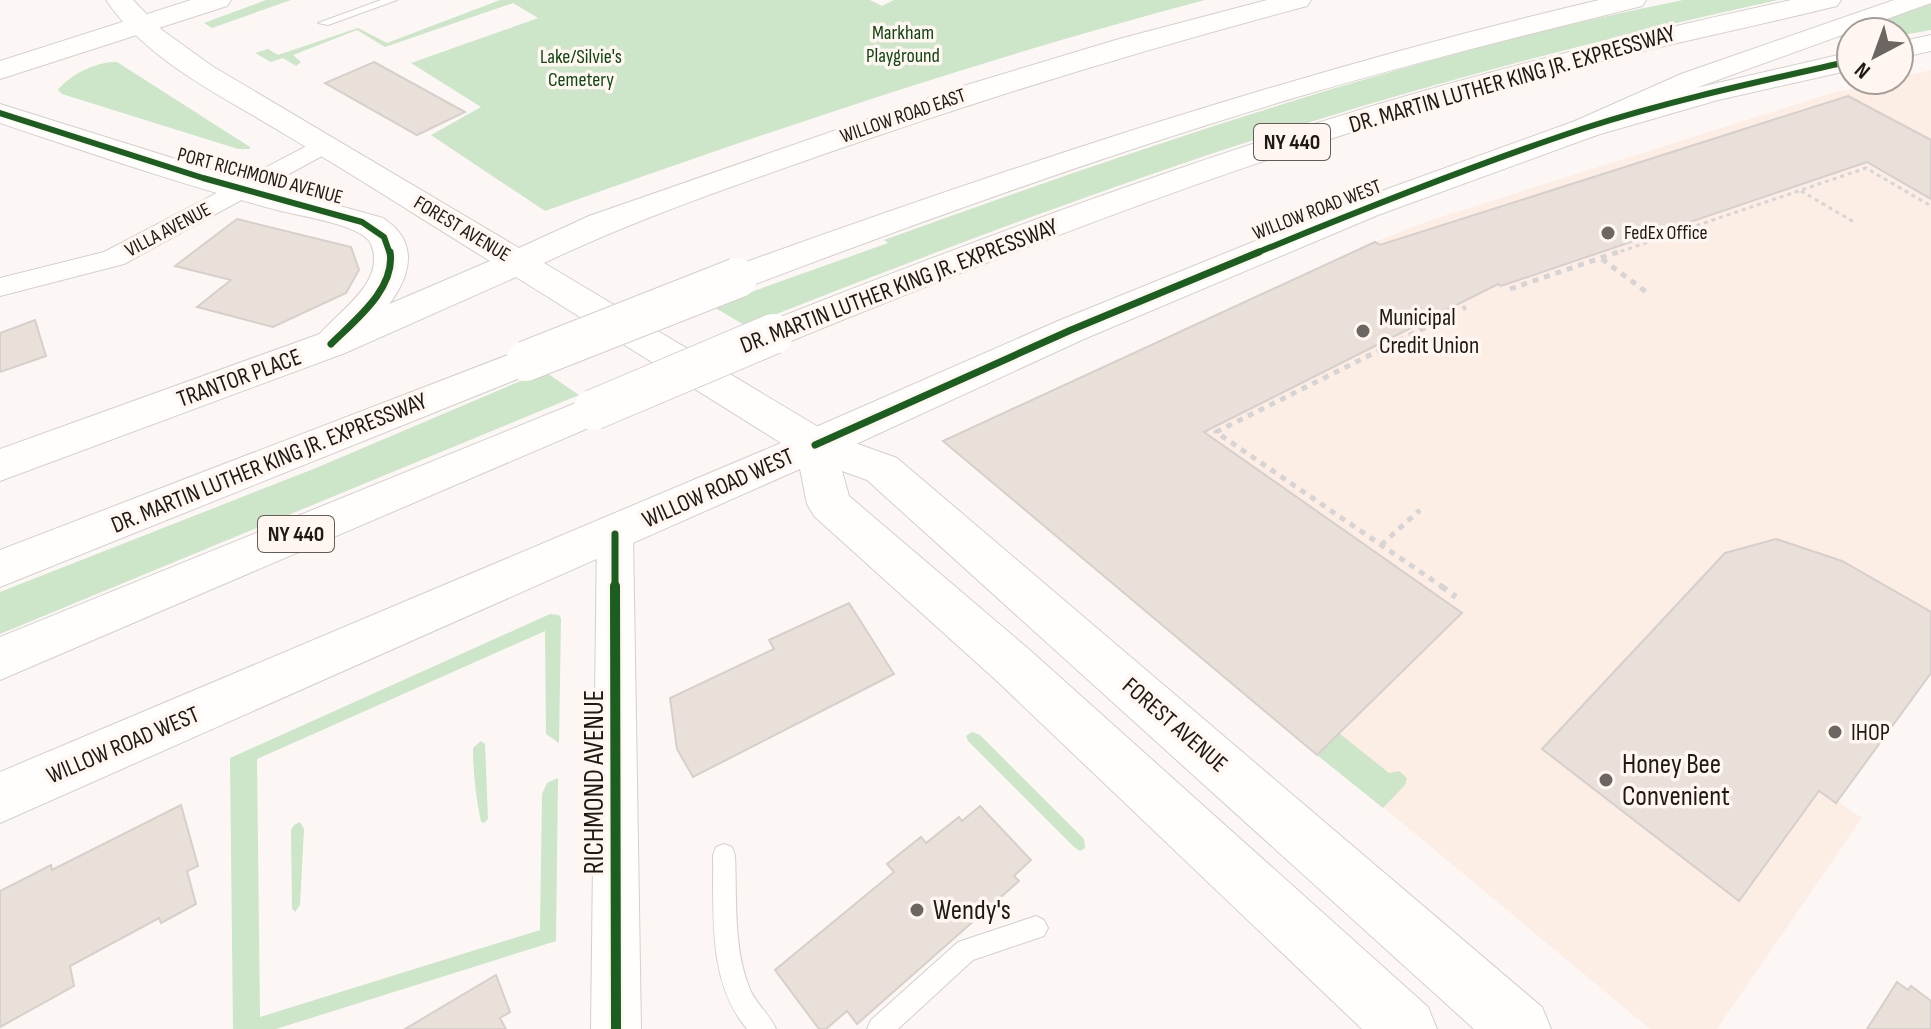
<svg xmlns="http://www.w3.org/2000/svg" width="1931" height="1029" viewBox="0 0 1931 1029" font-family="'Sofia Sans Condensed',sans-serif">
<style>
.built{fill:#fdeee5}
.green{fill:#cde5c9}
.building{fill:#eae0da;stroke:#d6cfcb;stroke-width:2}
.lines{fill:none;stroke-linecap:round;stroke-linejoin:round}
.service-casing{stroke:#d6cfcc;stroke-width:2}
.minor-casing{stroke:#d6cfcc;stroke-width:2}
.tertiary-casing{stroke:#d6cfcc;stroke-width:2}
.secondary-casing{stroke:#d6cfcc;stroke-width:2}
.motorway-casing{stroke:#d6cfcc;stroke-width:2}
.path-far2{stroke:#d6d4d4;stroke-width:3;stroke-dasharray:4 4;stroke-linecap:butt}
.path-far1{stroke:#d6d4d4;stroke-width:5;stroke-dasharray:6 6;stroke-linecap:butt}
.path{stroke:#d6d4d4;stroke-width:6;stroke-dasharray:7 7;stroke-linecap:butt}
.service{fill:#fffefd;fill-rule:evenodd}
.minor{fill:#fffefd;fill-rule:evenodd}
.tertiary{fill:#fffefd;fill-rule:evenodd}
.secondary{fill:#fffefd;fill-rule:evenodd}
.motorway{fill:#fffefd;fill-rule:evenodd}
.motorway-bridge-casing{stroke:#d6cfcc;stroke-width:42;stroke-linecap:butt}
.motorway-bridge{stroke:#fffefd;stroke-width:40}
.cycleway-far2-casing{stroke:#fff6f1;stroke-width:9}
.cycleway-far1-casing{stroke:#fff6f1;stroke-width:12}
.cycleway-casing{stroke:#fff6f1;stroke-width:15}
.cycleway-far2{stroke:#1b5e20;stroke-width:6}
.cycleway-far1{stroke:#1b5e20;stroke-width:7}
.cycleway{stroke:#1b5e20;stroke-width:10}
.poi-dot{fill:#6c6662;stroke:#fff6f1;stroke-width:3}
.labels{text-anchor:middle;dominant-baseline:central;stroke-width:7;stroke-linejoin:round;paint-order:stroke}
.far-park-label{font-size:20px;fill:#0f4612;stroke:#fff6f1}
.far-street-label{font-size:20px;fill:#1f1813;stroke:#fff6f1}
.far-poi-label{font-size:20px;fill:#1f1813;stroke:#fff6f1;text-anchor:start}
.shield{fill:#fff6f1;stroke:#625b56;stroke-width:2}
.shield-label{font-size:22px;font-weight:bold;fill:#1f1813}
.street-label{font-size:24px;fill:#1f1813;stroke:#fff6f1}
.poi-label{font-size:24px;fill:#1f1813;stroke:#fff6f1;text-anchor:start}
.near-poi-label{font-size:28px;fill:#1f1813;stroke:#fff6f1;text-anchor:start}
.near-street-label{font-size:28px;fill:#1f1813;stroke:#fff6f1}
</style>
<rect width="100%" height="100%" fill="#fcf7f4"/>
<path class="built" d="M1931,70V612L1842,561L1776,539L1725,553L1626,657L1862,818L1717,1029H1650L943,441L1375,242L1428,221L1835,92L1899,80V77Z"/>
<path class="green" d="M266,0H291L212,28L204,23Z
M500,0H870L882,6L894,0H1205C981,59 763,133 545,211L431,135L481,107L411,63L538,18L513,3L385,47L357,30L293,55L301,62L296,66L283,58L271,62L255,53L268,49L278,55L358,28L387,43Z
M1683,0H1778C1636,31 1495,66 1356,108C1149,170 947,247 746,326L712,306L888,243L884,240C1145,146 1410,55 1683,0Z
M1931,4V30L1903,35L1878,26L1879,22Z
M117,62L250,147V149H238L62,94L58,90C70,74 98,61 117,62Z
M544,371L579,395L0,634V592L316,468Z
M550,614L559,615L561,618L559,743L546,734L545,631L257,759L260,1017L540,930L542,794L547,783L558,778L556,941L276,1029H233L230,758Z
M972,732L980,735L1084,839L1085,848L1080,851L1074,847L968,741L966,736Z
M1339,733L1389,773L1399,771L1407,778L1405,785L1383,808L1317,755Z
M481,741L485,744L488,819L484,823L481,822C476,797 473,773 473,748Z
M300,822L304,829L300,905L295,912L292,908L291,830L294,825Z"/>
<path class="building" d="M374,62L465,112L417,135L325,83Z
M1848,96L1931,140V199L1867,162L1501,286L1498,284L1204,432L1462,613L1317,755L943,441L1375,242L1380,245Z
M237,219L351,247L359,270L346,293L273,327L197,307L231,280L175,266Z
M35,320L46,356L0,372V333Z
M1776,539L1842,561L1931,612V673L1836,803L1819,791L1739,901L1542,749L1725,553Z
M849,603L894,674L693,777L677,749L670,698L774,649L769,640Z
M181,805L198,866L187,871L196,904L161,923L159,918L70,966L74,986L0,1027V891L51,865L52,870Z
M980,806L1031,860L1014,876L1019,881L857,1024L847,1011L826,1029H819L775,970L894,872L887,864L921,837L926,843L959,817L962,821Z
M496,975L510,1012L500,1018L506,1029H405Z
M1897,982L1908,990L1911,986L1931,1001V1029H1867Z"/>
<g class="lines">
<defs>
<path id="service" d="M381,0H397L328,25L318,23Z
M724,844L732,847L735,855C737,898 733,946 749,987C755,1003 769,1013 776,1029H747C707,982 714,912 713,855L716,847Z
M1036,916L1044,920L1048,928L1044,936L973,960L898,1029H867L871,1020L958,942Z"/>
<path id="minor" d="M324,137L333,140L337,145L333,150L124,264L0,296V278L104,252Z
M615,520L628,524L633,534L641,1029H591L597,534L602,524Z"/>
<path id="tertiary" d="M191,0H231L227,6L0,79V61Z
M1931,35V51L1899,58V42Z
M1851,52V70L1718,100L1597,135L1378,215L1084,339L830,456L815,460L800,456L794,445L800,434L1058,321L1354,201L1575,121L1700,87Z
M0,104L214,171L383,218C432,250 399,297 369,328C361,336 352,349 342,354C333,358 326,355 317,353L312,344C330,315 388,286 371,244C363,225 300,216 281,211C186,186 93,154 0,123Z"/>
<path id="secondary" d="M106,0H133L162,30L212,66L519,248L589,216L963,86L1119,39L1267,0H1311L1307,6C1145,49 985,98 827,153C731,187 636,219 544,263L830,434L897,458L1542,1007L1551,1029H1474L867,480L842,471L849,496L1032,652L1428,1007L1437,1029H1362L998,682L814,516L807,504L800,469L0,823V772L781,443L516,277L345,353L0,481V449L317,335L490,261C422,219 355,176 286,135C223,96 149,63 106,0Z"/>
<path id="motorway" d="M1599,0H1646L1642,6C1529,34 1416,62 1304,95C1116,151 932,217 750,286L737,289L724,286L719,278L724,270C1012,166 1301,70 1599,0Z
M1791,0H1841L1837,6C1718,35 1598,59 1480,93C1243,161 1014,250 786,343L773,347L760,343L754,334L760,325C960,246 1162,170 1369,107C1508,65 1649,31 1791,0Z
M1894,0H1931V3L1701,86L1597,135L1586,137L1575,135L1571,128L1575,121L1681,74Z
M526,348L540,352L545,361L540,370L0,587V550Z
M593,396L607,400L613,410L607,420L0,680V637Z"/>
</defs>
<use href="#service" class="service-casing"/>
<use href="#minor" class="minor-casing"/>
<use href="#tertiary" class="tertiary-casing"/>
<use href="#secondary" class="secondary-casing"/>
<use href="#motorway" class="motorway-casing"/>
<path class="path-far2" d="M1801,191L1854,222
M1613,254L1866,168L1931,206"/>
<path class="path-far1" d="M1602,259L1649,294
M1510,289L1618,252
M1381,545L1420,510
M1444,588L1216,432L1466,307"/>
<path class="path" d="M1441,586L1456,597"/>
<use href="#service" class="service"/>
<use href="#minor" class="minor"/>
<use href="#tertiary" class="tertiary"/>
<use href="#secondary" class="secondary"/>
<use href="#motorway" class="motorway"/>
<defs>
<path id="motorway-bridge" d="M526,361L737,278
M593,410L773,334"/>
</defs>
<use href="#motorway-bridge" class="motorway-bridge-casing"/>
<use href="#motorway-bridge" class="motorway-bridge"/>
<defs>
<path id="cycleway-far2" d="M0,113L203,178L362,222L384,237L390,254
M1254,254C1363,209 1473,165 1585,128C1672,100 1762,81 1851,61"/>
<path id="cycleway-far1" d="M331,344C354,321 396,289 390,252
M815,445L1071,330L1259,252
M615,534V588"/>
<path id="cycleway" d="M615,586L616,1029"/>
</defs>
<use href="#cycleway-far2" class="cycleway-far2-casing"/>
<use href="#cycleway-far1" class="cycleway-far1-casing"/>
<use href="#cycleway" class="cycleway-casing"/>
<use href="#cycleway-far2" class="cycleway-far2"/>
<use href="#cycleway-far1" class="cycleway-far1"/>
<use href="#cycleway" class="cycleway"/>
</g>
<g class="poi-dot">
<circle cx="1608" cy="233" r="8"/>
<circle cx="1363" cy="331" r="8"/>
<circle cx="1835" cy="732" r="8"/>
<circle cx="1606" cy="780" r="8"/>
<circle cx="917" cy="910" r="8"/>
</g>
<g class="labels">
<g class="far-park-label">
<text x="903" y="33">Markham<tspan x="903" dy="23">Playground</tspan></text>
<text x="581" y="57">Lake/Silvie's<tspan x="581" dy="23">Cemetery</tspan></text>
</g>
<g class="far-street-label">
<text transform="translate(903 116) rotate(-19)">WILLOW ROAD EAST</text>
<text transform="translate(260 176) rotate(15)">PORT RICHMOND AVENUE</text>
<text transform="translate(1317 210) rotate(-21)">WILLOW ROAD WEST</text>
<text transform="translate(462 229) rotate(31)">FOREST AVENUE</text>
<text transform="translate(168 230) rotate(-28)">VILLA AVENUE</text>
</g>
<g class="far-poi-label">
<text x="1624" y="233">FedEx Office</text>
</g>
<g class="shield">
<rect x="1254" y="124" width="76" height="36" rx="6"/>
<rect x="258" y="516" width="76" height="36" rx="6"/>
</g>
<g class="shield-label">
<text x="1292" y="142">NY 440</text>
<text x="296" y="534">NY 440</text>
</g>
<g class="street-label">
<text transform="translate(1512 79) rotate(-16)">DR. MARTIN LUTHER KING JR. EXPRESSWAY</text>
<text transform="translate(899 286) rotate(-21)">DR. MARTIN LUTHER KING JR. EXPRESSWAY</text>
<text transform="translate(239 378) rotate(-20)">TRANTOR PLACE</text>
<text transform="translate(269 463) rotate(-22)">DR. MARTIN LUTHER KING JR. EXPRESSWAY</text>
<text transform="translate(718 488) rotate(-24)">WILLOW ROAD WEST</text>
<text transform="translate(1175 725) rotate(41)">FOREST AVENUE</text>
<text transform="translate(123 745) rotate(-23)">WILLOW ROAD WEST</text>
</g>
<g class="poi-label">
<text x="1379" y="317">Municipal<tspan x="1379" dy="28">Credit Union</tspan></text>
<text x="1851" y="732">IHOP</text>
</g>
<g class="near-poi-label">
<text x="1622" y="764">Honey Bee<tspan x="1622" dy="32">Convenient</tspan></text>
<text x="933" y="910">Wendy's</text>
</g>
<g class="near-street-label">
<text transform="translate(594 782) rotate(-90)">RICHMOND AVENUE</text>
</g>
</g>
<g transform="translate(1875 56) rotate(221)"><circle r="38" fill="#fff6f1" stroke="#a59d98" stroke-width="2"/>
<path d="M0-6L14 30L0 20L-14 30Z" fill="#6c6662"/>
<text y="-12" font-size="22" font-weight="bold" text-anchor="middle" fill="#1f1813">N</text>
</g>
</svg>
